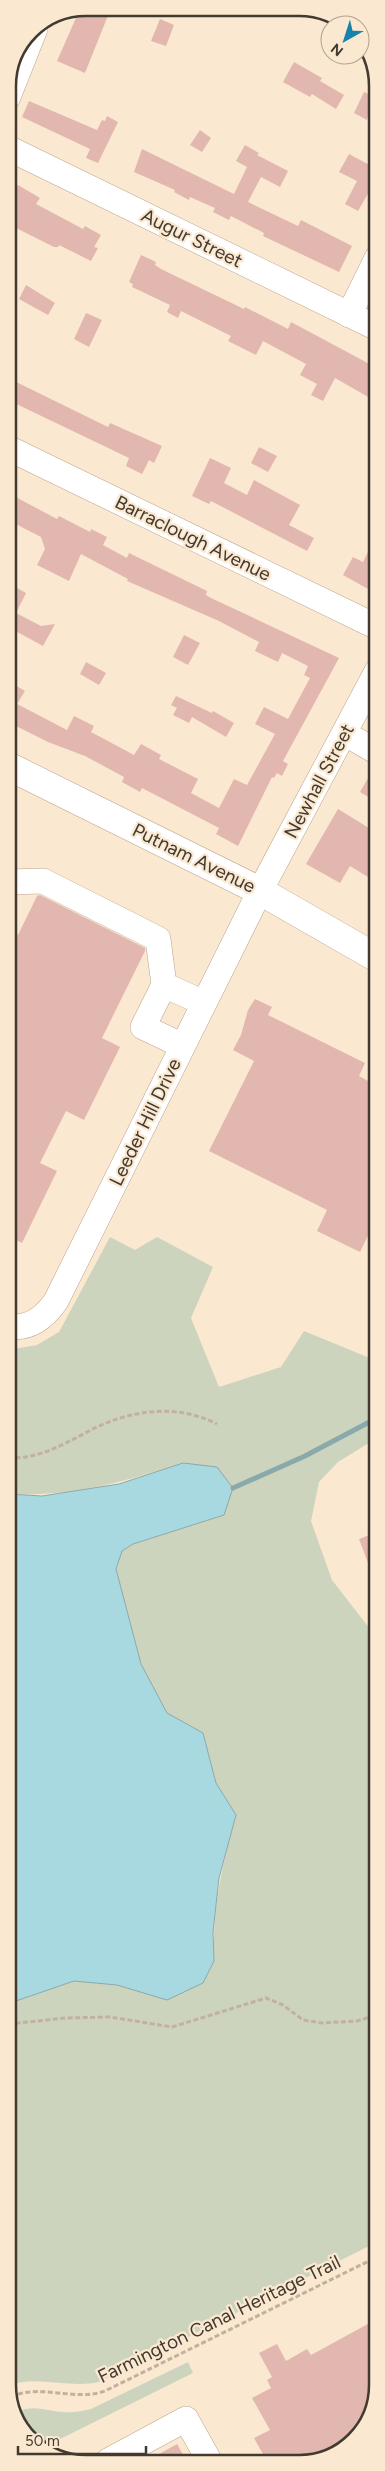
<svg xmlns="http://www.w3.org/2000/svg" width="385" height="2471" viewBox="0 0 385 2471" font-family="Figtree,sans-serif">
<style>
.green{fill:#cdd4be}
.water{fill:#a9d9e0;stroke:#8aa9ab}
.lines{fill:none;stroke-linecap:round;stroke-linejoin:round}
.stream{stroke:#8aa9ab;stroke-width:5}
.building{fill:#e2b7af}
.minor-casing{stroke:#bda68c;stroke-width:26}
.major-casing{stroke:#bda68c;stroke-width:29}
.path{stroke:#c1b19e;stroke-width:3;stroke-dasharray:5 2.5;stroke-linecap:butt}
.minor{stroke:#fff;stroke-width:25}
.major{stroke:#fff;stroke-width:28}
.labels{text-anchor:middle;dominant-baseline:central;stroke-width:4.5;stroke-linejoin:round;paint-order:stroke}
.street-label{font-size:19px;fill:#433a2f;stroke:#fbe8d1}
.rim{fill:none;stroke:#433a2f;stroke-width:2.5}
</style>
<rect width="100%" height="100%" fill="#fbe8d1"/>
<path class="green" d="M110,1237L135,1250L157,1237L213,1267L191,1318L219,1387L281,1367L304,1331L377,1361V1438L338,1462L319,1482L311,1521L332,1580L377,1638V2242L99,2382C68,2389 35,2374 8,2386V2001L13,2002L74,1981L117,1985L167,2000L214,1961C212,1909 222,1865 236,1815L216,1783L203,1733L167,1713L141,1664L116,1569L122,1551L133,1544L224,1515L183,1463C123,1482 72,1497 8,1494V1350L37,1345L59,1332Z
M188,2362L193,2373L44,2447L27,2436L17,2412C34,2404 46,2411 63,2412C73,2413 82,2411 91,2409Z"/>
<path class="water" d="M183,1463L217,1467L233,1488L224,1515L133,1544L122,1551L116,1569L141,1664L167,1713L203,1733L216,1783L236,1815L219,1878L213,1932L214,1961L203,1983L167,2000L117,1985L74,1981L13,2002L8,2001V1494L42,1496L119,1484Z"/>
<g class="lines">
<path class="stream" d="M233,1488L305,1456L377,1418"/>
</g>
<path class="building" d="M87,8H111L85,73L57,61L79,11Z
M160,19L174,25L166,46L151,41Z
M294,62L322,78L320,81L344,95L336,109L312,94L310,97L283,82Z
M364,92L377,98V121L368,116L367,120L354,113Z
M29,101L97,130L102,120L105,121L107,116L118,122L98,163L86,158L90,149L22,117Z
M200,130L211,138L202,152L190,145Z
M245,145L259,153L257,155L288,171L280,187L261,177L248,202L298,226L301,220L352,246L339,272L263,236L264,233L231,216L229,220L213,212L215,208L190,197L189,200L174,192L175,190L134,172L142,149L234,194L247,167L236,161Z
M349,154L377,169V178L358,211L345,204L357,181L339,172Z
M18,185L40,198L36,204L83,229L85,226L101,235L94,247L98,248L91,261L59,245L58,247H54L12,226L13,224L8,221V204Z
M141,255L156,262L155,265L161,269L244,309L245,307L288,329L291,322L377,368V402L335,378L323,401L311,395L317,384L300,375L306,364L263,341L256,355L228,341L231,336L181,311L178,318L167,312L170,305L132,287L133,284L129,282Z
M26,285L55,303L48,315L19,299Z
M86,313L102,320L89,347L74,339Z
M8,378L108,427L110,423L162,446L154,463L149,460L142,474L126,466L129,458L8,400Z
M259,447L277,456L268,472L251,463Z
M210,458L231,468L224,483L247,495L254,480L300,505L289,525L314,538L307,551L211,501L209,504L192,496Z
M8,493L57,519L59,516L90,532L91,529L107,537L103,545L127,558L129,553L207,591L206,595L211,598L339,658L283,761L288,764L282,776L277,773L274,778L272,777L238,846L216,834L219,828L142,788L140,792L122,782L124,777L85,756L48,742L8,722V681L25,691L17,704L67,730L74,716L94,726L91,732L134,755L141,744L161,755L159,759L198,779L191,793L219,808L234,779L247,785L275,734L255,724L264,707L288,719L310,678L304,675L308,666L282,653L278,662L255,651L259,642L219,621L127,581L128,579L81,554L69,581L37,565L45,549L41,537L8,520Z
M377,534V594L343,575L353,557L363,562Z
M8,583L26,593L16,613L41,626L55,624L43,646L8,627V629Z
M184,635L200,643L188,665L173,657Z
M86,662L106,673L99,685L80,674Z
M176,696L212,713L213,711L234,723L226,737L192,717L189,723L173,715L177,708L171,705Z
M375,766H377V802L360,792Z
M338,809L377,833V861L368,877L350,866L340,883L306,864Z
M40,895L145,948V951L102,1038L120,1047L84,1120L66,1111L40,1163L57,1171L22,1243L8,1236V930L18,935L37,896Z
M255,999L272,1007L268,1015L365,1063L359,1076L377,1086V1217L360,1252L317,1231L327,1210L209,1151L254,1061L233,1050L241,1035L248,1010Z
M377,1532V1584H376L359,1539Z
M377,2319L378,2385L354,2440L304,2463H268L254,2438L270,2430L252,2398L271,2388L267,2380L272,2377L259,2353L277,2344L286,2361L307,2349L311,2355Z
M177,2444L187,2462H145Z"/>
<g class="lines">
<defs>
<path id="minor" d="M341,24L342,25
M360,42L362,43
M8,97L35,29
M8,148L377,328
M349,315L377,258
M8,448L377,627
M344,733L377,752
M8,882L43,881L158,939L164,985L143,1027L183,1046
M164,985L204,1003
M8,1326C29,1330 45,1317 56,1301L260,891L377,671
M108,2461L186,2419L210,2462"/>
<path id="major" d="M8,766L260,891L377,958"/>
</defs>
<use href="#minor" class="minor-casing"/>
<use href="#major" class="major-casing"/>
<path class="path" d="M8,1458C39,1459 62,1445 89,1431C129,1410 176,1403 217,1424
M8,2024L66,2018L110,2017L172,2027L266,1998L283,2005L303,2020L322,2023L357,2021L377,2015
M11,2397C41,2383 74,2402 105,2391L377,2257"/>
<use href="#minor" class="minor"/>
<use href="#major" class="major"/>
</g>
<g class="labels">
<g class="street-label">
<text transform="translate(192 238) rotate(26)">Augur Street</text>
<text transform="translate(193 538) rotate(26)">Barraclough Avenue</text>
<text transform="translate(319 781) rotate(-62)">Newhall Street</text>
<text transform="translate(194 858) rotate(26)">Putnam Avenue</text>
<text transform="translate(145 1122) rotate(-64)">Leeder Hill Drive</text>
<text transform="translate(219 2319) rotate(-26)">Farmington Canal Heritage Trail</text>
</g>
</g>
<path d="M0 0H385V2471H0ZM86 16H299A70 70 0 0 1 369 86V2385A70 70 0 0 1 299 2455H86A70 70 0 0 1 16 2385V86A70 70 0 0 1 86 16Z" fill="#fbe8d1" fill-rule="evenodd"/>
<path class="rim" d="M86 16H299A70 70 0 0 1 369 86V2385A70 70 0 0 1 299 2455H86A70 70 0 0 1 16 2385V86A70 70 0 0 1 86 16Z"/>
<g transform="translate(345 40) rotate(219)"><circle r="24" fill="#fbe8d1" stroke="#b1a290"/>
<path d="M0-4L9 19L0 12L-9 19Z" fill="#1982ab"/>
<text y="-8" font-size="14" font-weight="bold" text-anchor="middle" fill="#433a2f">N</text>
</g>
<path d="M18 2446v8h128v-8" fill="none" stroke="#433a2f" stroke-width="2.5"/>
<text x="25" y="2446" font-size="15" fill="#433a2f" stroke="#fbe8d1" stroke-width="4" paint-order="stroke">50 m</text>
</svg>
